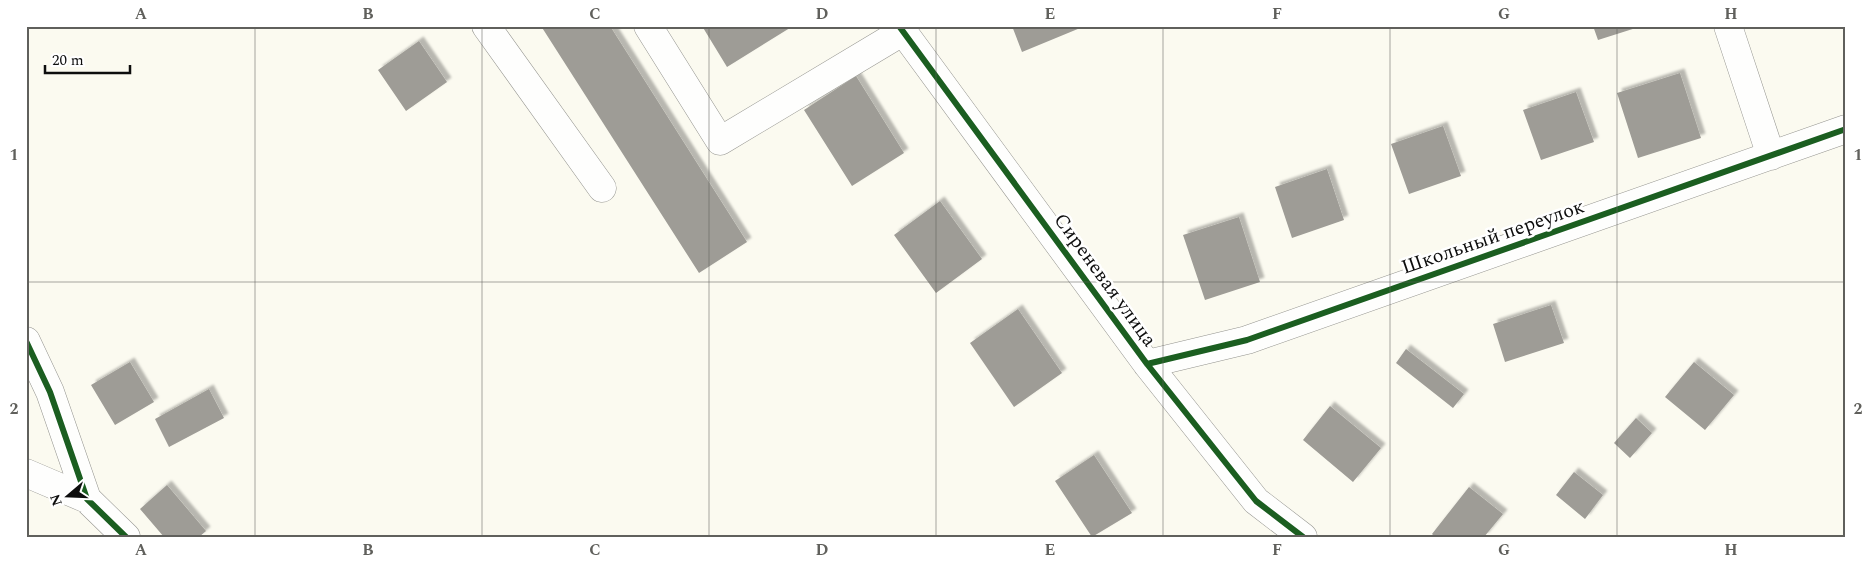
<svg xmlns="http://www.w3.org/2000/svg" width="1872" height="563" viewBox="0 0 1872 563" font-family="Spectral,serif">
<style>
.building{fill:#9e9c96;filter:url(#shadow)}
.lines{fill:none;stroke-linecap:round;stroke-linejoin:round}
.minor-casing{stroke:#94948f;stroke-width:29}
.minor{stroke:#fefefd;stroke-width:28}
.cycleway-casing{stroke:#fff;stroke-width:9}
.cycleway{stroke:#1b5e20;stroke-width:6}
.grid{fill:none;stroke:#60605c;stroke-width:1;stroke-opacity:0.55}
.labels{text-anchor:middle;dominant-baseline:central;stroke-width:5;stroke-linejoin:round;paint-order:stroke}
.street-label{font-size:20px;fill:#0d0d0d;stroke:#fff}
.neatline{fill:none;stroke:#60605c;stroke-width:2}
.grid-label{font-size:16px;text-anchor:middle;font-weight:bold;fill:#60605c}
</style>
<defs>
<filter id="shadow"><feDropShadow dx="4.5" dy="-4.5" stdDeviation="1" flood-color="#0004"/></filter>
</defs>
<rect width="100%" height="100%" fill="#fbfaf0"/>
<path class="building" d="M541,26H610L747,242L699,273Z
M702,26H793L727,67Z
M1012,26H1085L1022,52Z
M1593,26H1639V27L1598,40Z
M419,41L447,82L406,111L378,70Z
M1680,73L1701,138L1638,158L1617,93Z
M856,76L904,153L852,186L804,110Z
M1576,92L1594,142L1541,160L1523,110Z
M1443,126L1461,176L1409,194L1391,144Z
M1327,169L1344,220L1292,238L1275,187Z
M940,201L982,259L936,293L894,235Z
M1239,217L1260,282L1205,300L1183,235Z
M1551,305L1564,343L1505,362L1493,324Z
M1018,309L1062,373L1014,407L970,343Z
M1406,349L1464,394L1453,408L1396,363Z
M130,362L154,402L115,425L91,385Z
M1694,362L1734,395L1705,430L1665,397Z
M209,389L224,418L169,447L155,419Z
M1330,406L1381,448L1353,482L1303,440Z
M1636,418L1652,433L1630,458L1614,443Z
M1094,455L1132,513L1092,537L1055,481Z
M1574,472L1603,495L1585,519L1556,495Z
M167,485L206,531L199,537H164L140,509Z
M1469,487L1503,514L1484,537H1435L1432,534Z"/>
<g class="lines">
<defs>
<path id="minor" d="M486,26L602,188
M648,26L720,141L902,32
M899,26L1147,364L1256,501L1303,537
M1728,26L1771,156
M26,341L50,392L87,499L126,537
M1147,364L1247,340L1846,129
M26,473L87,499"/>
</defs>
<use href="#minor" class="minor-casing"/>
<use href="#minor" class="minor"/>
<defs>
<path id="cycleway" d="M899,26L1147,364L1256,501L1303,537
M26,341L50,392L87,499L126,537
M1147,364L1247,340L1846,129"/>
</defs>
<use href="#cycleway" class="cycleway-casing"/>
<use href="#cycleway" class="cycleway"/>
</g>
<path class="grid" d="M255,26V537M482,26V537M709,26V537M936,26V537M1163,26V537M1390,26V537M1617,26V537M26,282H1846"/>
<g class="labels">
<g class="street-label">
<text transform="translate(1493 237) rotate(-19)">Школьный переулок</text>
<text transform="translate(1105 280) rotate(54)">Сиреневая улица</text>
</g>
</g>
<rect width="1872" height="563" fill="none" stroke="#ffffff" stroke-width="55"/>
<g transform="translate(68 496) rotate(251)" stroke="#ffffff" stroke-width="4" paint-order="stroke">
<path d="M0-4L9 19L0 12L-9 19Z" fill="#0d0d0d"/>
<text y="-8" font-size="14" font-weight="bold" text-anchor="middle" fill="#0d0d0d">N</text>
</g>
<path d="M45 65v8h85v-8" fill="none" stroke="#0d0d0d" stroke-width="2.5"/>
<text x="52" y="65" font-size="15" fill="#0d0d0d" stroke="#ffffff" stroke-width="4" paint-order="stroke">20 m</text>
<rect x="28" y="28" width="1816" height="508" class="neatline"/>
<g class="grid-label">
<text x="141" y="19">A</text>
<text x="368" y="19">B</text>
<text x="595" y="19">C</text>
<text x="822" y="19">D</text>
<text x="1050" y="19">E</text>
<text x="1277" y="19">F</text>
<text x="1504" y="19">G</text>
<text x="1731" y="19">H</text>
<text x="14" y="160">1</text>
<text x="1858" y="160">1</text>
<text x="14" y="414">2</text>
<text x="1858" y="414">2</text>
<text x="141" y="555">A</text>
<text x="368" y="555">B</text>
<text x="595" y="555">C</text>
<text x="822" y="555">D</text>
<text x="1050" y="555">E</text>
<text x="1277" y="555">F</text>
<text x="1504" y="555">G</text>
<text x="1731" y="555">H</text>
</g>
</svg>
